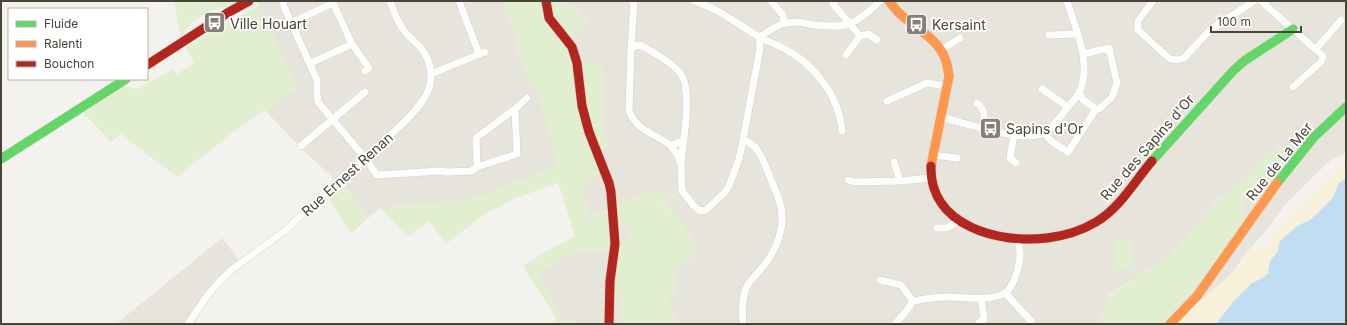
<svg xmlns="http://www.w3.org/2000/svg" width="1347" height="325" viewBox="0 0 1347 325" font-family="Inter,sans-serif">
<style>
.residential{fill:#e7e4dc}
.green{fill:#e1eecf}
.sand{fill:#f7f0da}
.parking{fill:#e6e3df}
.water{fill:#c0ddf1}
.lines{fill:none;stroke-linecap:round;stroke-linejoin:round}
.street-casing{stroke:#d2d0cb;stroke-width:8}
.fast-casing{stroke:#d3cfc5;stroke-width:10}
.slow-casing{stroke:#d3cfc5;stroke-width:10}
.jam-casing{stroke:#d3cfc5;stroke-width:10}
.street{stroke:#fdfdfc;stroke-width:7}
.fast{stroke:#63d668;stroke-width:9}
.slow{stroke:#ff974d;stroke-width:9}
.jam{stroke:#b3261e;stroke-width:9}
.labels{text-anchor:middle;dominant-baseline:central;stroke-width:3.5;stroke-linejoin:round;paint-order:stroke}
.poi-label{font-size:14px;fill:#4b4439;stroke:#fff;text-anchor:start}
.street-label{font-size:14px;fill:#4b4439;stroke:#fff}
</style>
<rect width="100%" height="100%" fill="#f4f2ee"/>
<path class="residential" d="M256,1H503L506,15L515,29L517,48L532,89H537L559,165L476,198L427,204L380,208L368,218L342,184L334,180L327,172L302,149L265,110L298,87Z
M568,1H1346V153L1332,159L1317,173L1284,206L1266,231L1246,253L1231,274L1203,298L1198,290L1241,206L1248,195L1259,197L1296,149L1281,143L1241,181L1219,198L1205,214L1192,231L1170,255L1108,296L1109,305L1102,321L1098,324H673L677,321L667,300L678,291L672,275L677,271L672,215L663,199L676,196L675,194L650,193L645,194L587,218L583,186L595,153L611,144L602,128V65L574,66L564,43L589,22Z
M623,223L627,229L629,244L612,297L621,296V323L577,324V323L563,320L538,276L563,257L584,251L608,250L610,226Z
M222,238L244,266L231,274L212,294L192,324H116Z"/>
<path class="green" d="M174,1H244C231,7 216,7 203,15C199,17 193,21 190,25C186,29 185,33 180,36Z
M503,1H568L589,22L564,43L569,50L574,66L602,65V128L611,144L595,153L600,174L583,186L587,218L645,194L650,193L675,194L676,196L663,200L671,215L677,214L697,245L694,248L697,254L672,275L678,291L667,300L677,321L673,324H618L621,323V297H612L618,246L629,244L627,230L623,223L610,226L609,250L584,251L563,257L538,276L563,319L577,323V324H554L556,318L523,266L545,252L575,236L558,183L516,198L482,216L446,244L429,221L408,237L380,208L427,204L475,198L558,165L537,89H532L517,48L515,29L506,15Z
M258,6L298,87L232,133L177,177L121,134L111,142L83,113L123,86L137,89L173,69L177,74L194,63L186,47Z
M1281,143L1297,149L1259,197L1248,195L1241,206L1248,216L1198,290L1203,298L1178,324H1098L1102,321L1101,312L1109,305L1108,297L1170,255L1192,231L1205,214L1219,198L1241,181Z
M334,180L341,184L368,218L351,234L324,190Z
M1117,240L1133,241L1132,269L1115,268Z"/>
<path class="sand" d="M1346,163V178L1339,183L1333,197L1329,202L1310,220L1297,226L1280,241L1278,251L1270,261L1268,273L1263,278L1252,283L1234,301L1216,324H1178L1203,298L1232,274L1250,249L1255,251L1271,244L1270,240L1289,217Z"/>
<path class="parking" d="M285,24L292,40L280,45L273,29Z"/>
<path class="water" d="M1346,178V324H1216L1234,301L1252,283L1263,278L1268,273L1270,261L1278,251L1280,241L1297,226L1310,220L1329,202L1333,197L1339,183Z"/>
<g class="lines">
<defs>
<path id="street" d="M283,1L284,7L317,80V94L318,102L365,158L377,175L440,171L447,172L471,171L477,167L517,154L515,109
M459,1L479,54
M634,1L631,49L629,111C637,131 654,133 670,145L676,144L684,140
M694,1C716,7 736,23 756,35C764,41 774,43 783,48C815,64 839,96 842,131
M771,1L783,15L784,23
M834,1L833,4L860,36L846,55
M1153,1L1138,21V30L1170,59L1177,60L1184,58L1210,30L1254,1
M1261,1L1323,56L1321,62L1293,87
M291,23L333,3L352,44L369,68L365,71
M1049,35L1077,34
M860,36L868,34L877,40
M759,37C767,33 777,24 786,23C796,21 805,23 814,25C848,29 856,24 880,1
M631,49L635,46L640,45C652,51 676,65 682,76C692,93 683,143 681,163
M1316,49L1341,20
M941,50L960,38
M311,63L352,44
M431,74L485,52
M1042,89L1068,107
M1079,92L1083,100L1096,109H1099L1112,97L1117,83L1109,48L1083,54
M887,101L927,83L947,86
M977,103C986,110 984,117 984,128
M941,117C968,124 996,134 1025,136C1042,137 1050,130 1060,117C1066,109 1074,101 1079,93C1093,65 1075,28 1067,1
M1044,133L1051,141L1068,152L1096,109
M1014,134L1010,158L1016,163
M670,145L677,154L681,165L682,191L694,206L700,211L706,210L724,193L729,186L739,159L743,140L760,48L759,37
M301,146L365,92
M933,155L957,158
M894,162L900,181
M477,167L476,138L515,109L527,98
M848,180L855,182L900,181L931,178
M937,228H947L958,221
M880,280L901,285L913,301
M1005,293L1031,321
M979,323L984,319L981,298
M188,324L207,296L218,283L230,271L286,230L322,195L365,158L370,154C380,145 389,136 399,127C420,107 442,85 425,54C419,44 409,38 403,29C396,20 394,11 390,1
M743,324C742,312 742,299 746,288C750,280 756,275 761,269C773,256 783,234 782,216C782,201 773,186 768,172C763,160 758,144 743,140
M895,324L908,309L913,301C924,299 936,297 947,297C963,297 989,302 1005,293C1014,288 1020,264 1020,254C1020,249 1019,244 1018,239"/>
<path id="fast" d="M1,159L126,79
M1152,161L1233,71L1244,61L1293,29
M1277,183L1314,137L1346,107"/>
<path id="slow" d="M889,1C894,8 899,14 906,19C918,29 934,38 942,52C947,60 948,68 949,76L931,166
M1170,324L1197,296L1277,183"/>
<path id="jam" d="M546,1L549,18L572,47L577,63L582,106L589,132L609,183L611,192L615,244L610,281L609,324
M147,65L229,12L249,1
M931,166C929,226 999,244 1047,238C1064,236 1081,231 1096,222C1120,208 1134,182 1152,161"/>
</defs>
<use href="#street" class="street-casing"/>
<use href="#fast" class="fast-casing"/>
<use href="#slow" class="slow-casing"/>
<use href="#jam" class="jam-casing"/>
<use href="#street" class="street"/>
<use href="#fast" class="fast"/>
<use href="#slow" class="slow"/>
<use href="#jam" class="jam"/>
</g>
<defs>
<symbol id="bus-square" viewBox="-11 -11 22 22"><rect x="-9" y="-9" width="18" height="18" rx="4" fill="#868178" stroke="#fff"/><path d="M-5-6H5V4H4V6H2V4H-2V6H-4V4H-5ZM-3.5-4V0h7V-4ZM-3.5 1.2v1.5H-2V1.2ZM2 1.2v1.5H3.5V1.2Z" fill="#fff"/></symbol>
</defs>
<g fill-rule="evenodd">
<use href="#bus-square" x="202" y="10" width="25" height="25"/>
<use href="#bus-square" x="904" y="12" width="25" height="25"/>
<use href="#bus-square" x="978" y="116" width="25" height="25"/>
</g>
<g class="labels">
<g class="poi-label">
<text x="230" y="23">Ville Houart</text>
<text x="932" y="24">Kersaint</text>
<text x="1006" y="128">Sapins d'Or</text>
</g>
<g class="street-label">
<text transform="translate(1147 147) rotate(-49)">Rue des Sapins d'Or</text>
<text transform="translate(1279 161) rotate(-51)">Rue de La Mer</text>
<text transform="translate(347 174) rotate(-42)">Rue Ernest Renan</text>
</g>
</g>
<rect width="1347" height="325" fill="none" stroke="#4b4439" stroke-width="4"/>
<rect x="8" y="8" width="140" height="72" fill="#ffffff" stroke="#b7b4b0"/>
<rect x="16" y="21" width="20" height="6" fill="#63d668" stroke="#b7b4b0"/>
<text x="44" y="28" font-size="12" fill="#4b4439">Fluide</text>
<rect x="16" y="41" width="20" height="6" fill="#ff974d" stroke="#b7b4b0"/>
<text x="44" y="48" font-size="12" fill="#4b4439">Ralenti</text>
<rect x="16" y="61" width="20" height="6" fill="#b3261e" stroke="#b7b4b0"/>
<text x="44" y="68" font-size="12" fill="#4b4439">Bouchon</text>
<path d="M1211 26v6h90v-6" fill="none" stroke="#4b4439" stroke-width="2"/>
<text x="1217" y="26" font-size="12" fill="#4b4439" stroke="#ffffff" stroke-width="3" paint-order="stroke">100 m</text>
</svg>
